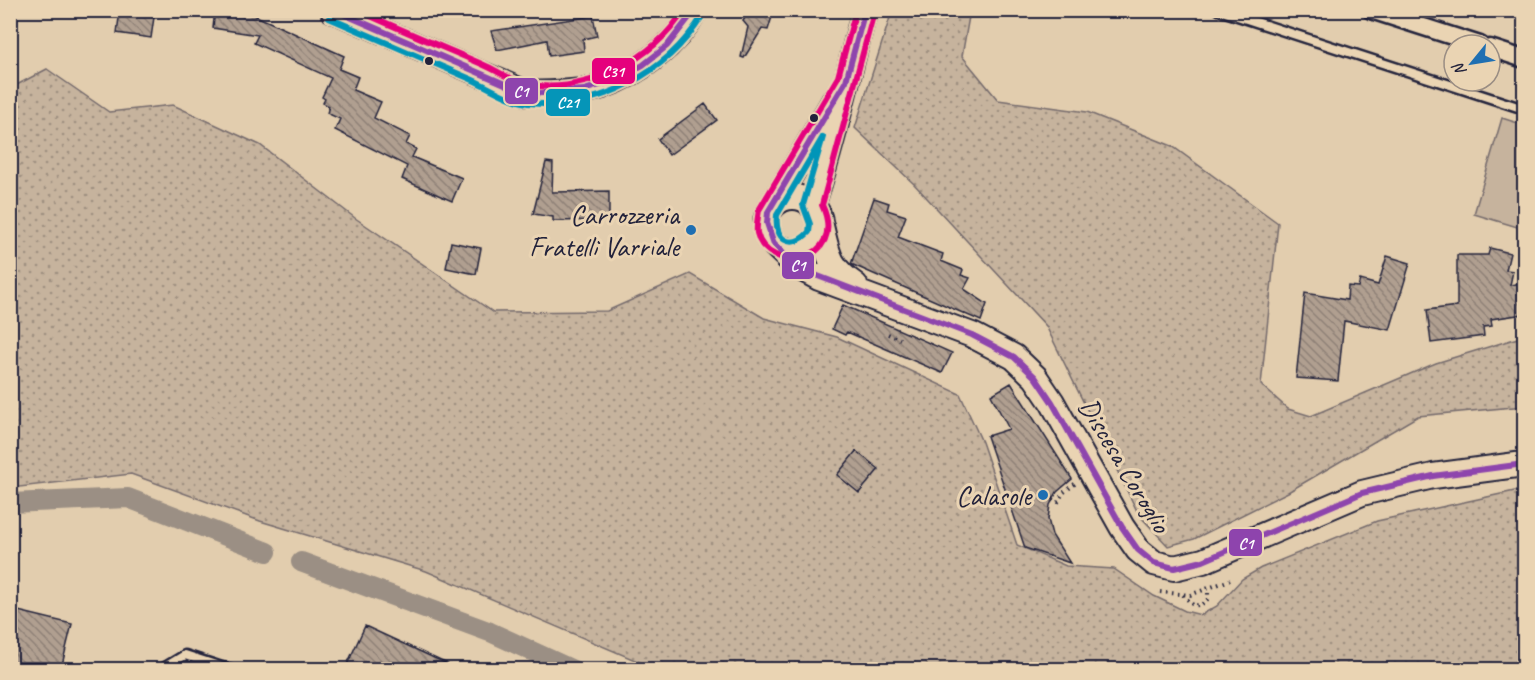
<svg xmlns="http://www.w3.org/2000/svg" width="1535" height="680" viewBox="0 0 1535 680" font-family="Caveat,sans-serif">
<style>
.grass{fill:url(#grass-dots);stroke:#746a6c;stroke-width:1.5}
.garden{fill:#c6b39d;stroke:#746a6c;stroke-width:1.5}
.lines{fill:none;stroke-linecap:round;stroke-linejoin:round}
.canal{stroke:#9b8f84;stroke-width:20}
.building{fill:url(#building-back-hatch);stroke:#22223b;stroke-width:1.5}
.lane-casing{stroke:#22223b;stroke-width:13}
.street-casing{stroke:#22223b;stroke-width:21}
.secondary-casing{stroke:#22223b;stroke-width:28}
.path{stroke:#22223b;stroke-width:4;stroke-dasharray:1.5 4.5;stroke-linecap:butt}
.lane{stroke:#ead4b3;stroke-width:8}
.street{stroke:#ead4b3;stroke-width:16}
.secondary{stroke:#ead4b3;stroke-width:24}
.bus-1-casing{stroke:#ead4b3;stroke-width:10}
.bus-2-casing{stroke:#ead4b3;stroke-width:10}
.bus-3-casing{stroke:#ead4b3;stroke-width:10}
.bus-1{stroke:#8e44ad;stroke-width:6}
.bus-2{stroke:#0595b8;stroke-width:6}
.bus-3{stroke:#e5007d;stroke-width:6}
.bus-dot{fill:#22223b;stroke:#ead4b3;stroke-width:2}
.poi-dot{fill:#1f6fb2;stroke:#ead4b3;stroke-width:2}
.labels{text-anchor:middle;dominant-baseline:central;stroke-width:6;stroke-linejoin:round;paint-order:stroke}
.poi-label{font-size:28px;fill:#22223b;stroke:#ead4b3;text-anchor:end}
.street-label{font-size:28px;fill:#22223b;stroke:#ead4b3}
.line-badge{stroke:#ead4b3;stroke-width:2}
.badge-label{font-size:16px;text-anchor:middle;font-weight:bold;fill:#fff}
</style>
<defs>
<pattern id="grass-dots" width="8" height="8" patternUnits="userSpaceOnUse" patternTransform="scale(1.5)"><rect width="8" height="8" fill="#c6b39d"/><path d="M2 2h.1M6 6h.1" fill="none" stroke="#a09181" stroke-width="1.8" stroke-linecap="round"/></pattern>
<pattern id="building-back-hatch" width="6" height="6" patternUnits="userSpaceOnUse" patternTransform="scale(1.5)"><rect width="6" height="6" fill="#b09f90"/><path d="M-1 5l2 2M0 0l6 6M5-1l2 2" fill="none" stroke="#8f8177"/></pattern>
</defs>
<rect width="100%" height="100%" fill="#e2cdae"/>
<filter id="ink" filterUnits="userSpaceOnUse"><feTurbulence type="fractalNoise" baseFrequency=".0167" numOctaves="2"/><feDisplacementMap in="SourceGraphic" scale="12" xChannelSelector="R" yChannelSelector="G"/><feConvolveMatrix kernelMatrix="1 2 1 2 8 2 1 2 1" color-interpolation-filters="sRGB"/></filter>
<g filter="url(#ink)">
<path class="grass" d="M892,11H970L962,56L998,100L1087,112L1172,146L1278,223L1261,385L1288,409L1311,416L1436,363L1524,336V406L1418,416L1288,492L1194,539L1168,546L1139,515L1046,326L914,184L855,128Z
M47,69L109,112L173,105L260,145L355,218L493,312L607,311L690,274L764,318L837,337L960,394L982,442L1017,545L1066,566L1114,569L1154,596L1185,611L1201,615L1217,606L1242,579L1261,568L1377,521L1524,489V669H656L426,571L260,521L131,474L11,488V88Z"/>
<path class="garden" d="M1502,118L1524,125V229L1474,214Z"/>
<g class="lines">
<path class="canal" d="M10,503L128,498L267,552
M301,562L490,632L573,670"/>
</g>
<path class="building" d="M120,10H155L151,38L117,33Z
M215,10H243L344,56L339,69L358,77L353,90L381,102L374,118L410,136L406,144L416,149L412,157L462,178L452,201L402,179L407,166L335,130L340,119L327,113L329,106L323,103L325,99L322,97L331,78L254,43L258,35L213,28Z
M750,10H774L768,30L762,29L744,58L741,57L748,27L743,21Z
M593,16L597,36L583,39L584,51L549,56L547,40L497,50L491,31Z
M705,104L717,120L669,155L658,139Z
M546,162L553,163L552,192L609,191V220L553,221V217L533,214Z
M874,198L889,203L887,210L906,216L898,237L943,254L941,261L963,270L961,275L970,278L964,289L987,304L981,321L851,264Z
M451,242L481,248L476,274L446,268Z
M1490,248L1510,253L1506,270L1513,271L1510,285L1522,283L1524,314L1491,319L1492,326L1483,327L1484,336L1431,343L1427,310L1457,306V255H1488Z
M1387,256L1410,263L1390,330L1344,321L1338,381L1296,378L1305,293L1347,300L1348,286L1358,287L1360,280L1378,285Z
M843,305L952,353L942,373L847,332L845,335L832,329Z
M1011,383L1072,479L1057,492L1050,505L1048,519L1052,535L1070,563L1025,548L987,436L1009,429L991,395Z
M856,451L879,469L859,493L837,475Z
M10,609L72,624L61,669H10Z
M365,626L458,669H345Z"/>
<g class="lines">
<defs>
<path id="lane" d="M1219,10L1524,109
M160,670L185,655L231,670"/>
<path id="street" d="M1371,10L1480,45
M1490,48L1524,59"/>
<path id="secondary" d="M333,10L528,94C551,93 579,94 602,86C639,73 676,45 695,10
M766 224a27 27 0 1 1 54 0a27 27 0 1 1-54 0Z
M773,205L834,101
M812,206C834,141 847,76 865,10
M820,222C828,253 827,266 855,285
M775,245L797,266L819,278L972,335L1014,357L1035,377L1052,402L1122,527L1138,550L1154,563L1174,568L1203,561L1362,493L1433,476L1524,464"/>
</defs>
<use href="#lane" class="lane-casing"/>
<use href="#street" class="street-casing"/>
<use href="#secondary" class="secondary-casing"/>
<path class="path" d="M888,334L900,339
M1052,500L1058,502L1063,493L1076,483
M1160,592L1190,595L1230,580
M1183,595L1194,606L1202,604L1208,599V590"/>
<use href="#lane" class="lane"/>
<use href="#street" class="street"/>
<use href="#secondary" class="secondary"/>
<defs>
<path id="bus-1" d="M334,10L528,94L584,90L616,80L643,65L667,46L695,10
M865,10L846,81L768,212L767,223L774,244L790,260L810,273L972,335L1014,357L1035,377L1052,402L1122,527L1138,550L1154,563L1174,568L1203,561L1362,493L1433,476L1524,464"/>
<path id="bus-2" d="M329,18C377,39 425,59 473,80C489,87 510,101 528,103C598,111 666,74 703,15
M823,137L803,205L810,224L809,232C791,251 774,240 777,215Z"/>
<path id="bus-3" d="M357,10C399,29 442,47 484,65C498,71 515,83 530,85C588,94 654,59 684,10
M856,10L838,77L759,210C758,217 756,226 757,233C767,276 849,263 822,205L874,12"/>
</defs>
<use href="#bus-1" class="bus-1-casing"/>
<use href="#bus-2" class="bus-2-casing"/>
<use href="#bus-3" class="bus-3-casing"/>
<use href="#bus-1" class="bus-1"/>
<use href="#bus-2" class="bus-2"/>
<use href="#bus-3" class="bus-3"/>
</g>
</g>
<g class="bus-dot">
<circle cx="429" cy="61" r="5"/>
<circle cx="814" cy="118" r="5"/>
</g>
<g class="poi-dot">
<circle cx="691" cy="230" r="6"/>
<circle cx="1043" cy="495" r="6"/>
</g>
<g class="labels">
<g class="poi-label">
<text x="679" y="214">Carrozzeria<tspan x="679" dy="32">Fratelli Varriale</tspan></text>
<text x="1031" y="495">Calasole</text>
</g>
<g class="street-label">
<text transform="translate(1125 465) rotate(59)">Discesa Coroglio</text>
</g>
</g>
<g class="line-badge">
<rect x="591" y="57" width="45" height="28" rx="6" fill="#e5007d"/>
<rect x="504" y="77" width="35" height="28" rx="6" fill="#8e44ad"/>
<rect x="545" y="88" width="46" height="29" rx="6" fill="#0595b8"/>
<rect x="781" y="251" width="34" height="29" rx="6" fill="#8e44ad"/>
<rect x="1228" y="528" width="35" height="29" rx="6" fill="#8e44ad"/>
</g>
<g class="badge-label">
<text x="613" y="77">C31</text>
<text x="521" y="97">C1</text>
<text x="568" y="108">C21</text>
<text x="798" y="271">C1</text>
<text x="1246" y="549">C1</text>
</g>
<rect width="1535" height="680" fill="none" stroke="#ead4b3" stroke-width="36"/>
<rect x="18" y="18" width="1499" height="644" fill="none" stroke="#22223b" stroke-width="2" filter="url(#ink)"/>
<g transform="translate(1472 63) rotate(240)"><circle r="28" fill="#ead4b3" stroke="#9a8d83" stroke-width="1.5"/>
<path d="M0-4.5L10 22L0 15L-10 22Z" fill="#1f6fb2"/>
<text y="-9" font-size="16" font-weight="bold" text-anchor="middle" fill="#22223b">N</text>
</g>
</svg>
